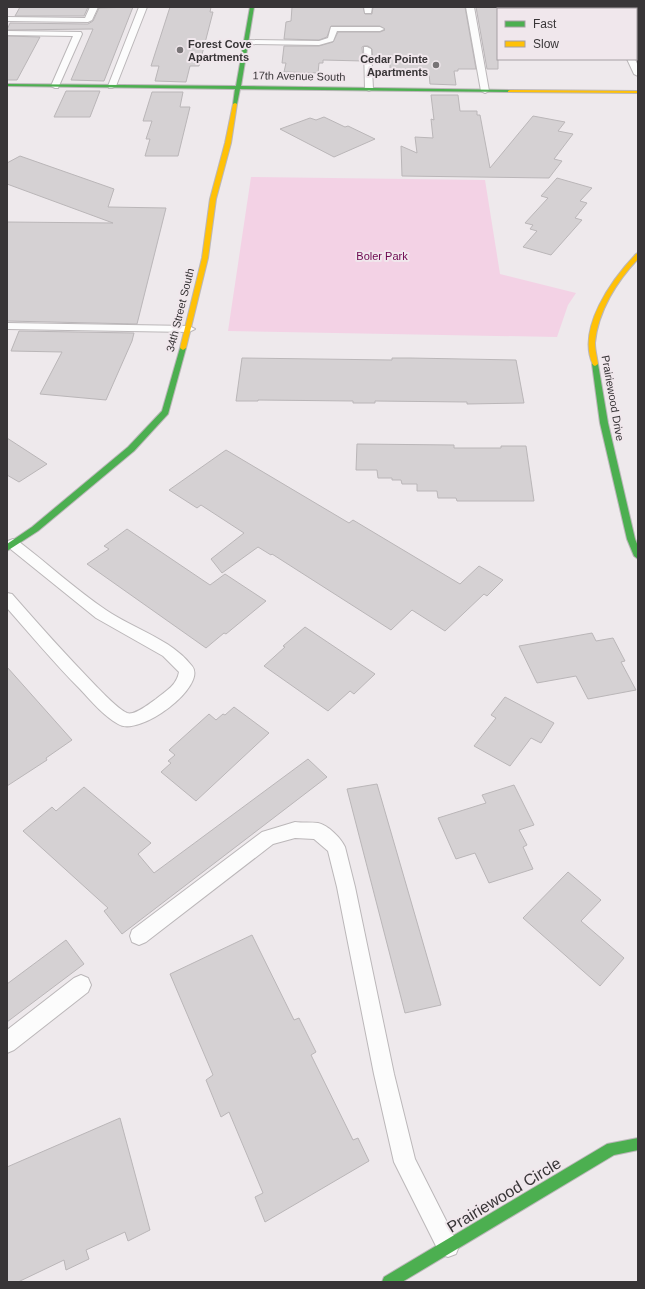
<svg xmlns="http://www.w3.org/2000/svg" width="645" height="1289" viewBox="0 0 645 1289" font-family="Helvetica,sans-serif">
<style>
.green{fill:#f3d2e5}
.building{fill:#d5d1d3;stroke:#bab6b8}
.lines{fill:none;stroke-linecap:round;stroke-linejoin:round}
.lane-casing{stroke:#bbb7b9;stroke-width:2}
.fast-casing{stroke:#bbb7b9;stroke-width:2}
.slow-casing{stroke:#bbb7b9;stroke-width:2}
.lane{fill:#fcfcfc;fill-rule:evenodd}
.fast{fill:#4caf50;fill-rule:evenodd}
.slow{fill:#ffc107;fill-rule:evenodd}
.poi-dot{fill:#787476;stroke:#f0e7ec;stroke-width:1.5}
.labels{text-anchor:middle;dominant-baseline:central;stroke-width:4;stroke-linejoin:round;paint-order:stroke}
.far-poi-label{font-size:11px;font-weight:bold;fill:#383537;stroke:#f0e7ec;text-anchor:start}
.far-street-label{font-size:11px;fill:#383537;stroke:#f0e7ec}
.far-park-label{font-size:11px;fill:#6d0850;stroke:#f0e7ec}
.near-street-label{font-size:16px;fill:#383537;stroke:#f0e7ec}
</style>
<rect width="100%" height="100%" fill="#eee9ec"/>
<path class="green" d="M251,177L485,180L500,274L576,293L568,305L557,337L228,331Z"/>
<path class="building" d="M20,7H88L84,16H15Z
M133,7L104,81L71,80L93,29L7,30L10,23L88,24L93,21L99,8Z
M170,7H211L210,12H213L199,66H190L186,82L155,81L159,66H151Z
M292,7H363L365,14H372L373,7H465L476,69H458V71H454L456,85L430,84L429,73H390V61H373L372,49L368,46H364L362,47L363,61L323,60V63H319L318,73L284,72L286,63H282L284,46H319L333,42L338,32H380L385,30L380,26H331L327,37L319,40L284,39L286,22L291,21Z
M476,7H498V69H487Z
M7,36L40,37L17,80H7Z
M66,91H100L90,117H54Z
M152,92H183L180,107H190L178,156H145L150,139H146L152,121H143Z
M431,95H458L460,111H477V115H480L490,168L533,116L565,122L558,131L573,134L554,159L562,161L549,178L402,176L401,146L417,153L415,137L433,138L431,119L434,120Z
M324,117L345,127L348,126L375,139L334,157L280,129L310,118L316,120Z
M20,156L114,189L108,207L166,208L137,324L7,321V222L113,223L7,184V163Z
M557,178L592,188L580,201L587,203L575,218L582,220L551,255L523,247L537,231L530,229L533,225L525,223L548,198L541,196Z
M19,331L134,333L132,341L106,400L40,394L62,352L11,351Z
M242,358L392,360V358H410L516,360L524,403L467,404V402L375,401V403H353V401L258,400V401H236Z
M7,438L47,464L19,482L7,475Z
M357,444L454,445V448H501V446H526L534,501H457L456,498H438L437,491H417V484H402L401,480H392V478H378L377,470H356Z
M226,450L349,523L353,520L460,584L479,566L503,580L487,596L484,594L445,631L412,610L391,630L272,554L271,555L258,547L222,573L211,559L244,533L201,505L197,508L169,490Z
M127,529L210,585L225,574L266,601L226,634L224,633L206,648L87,564L109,549L104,546Z
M305,627L375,674L354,694L350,691L328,711L264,666L285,647L283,646Z
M592,633L596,641L613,638L625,661L621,662L636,690L588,699L576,676L537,683L519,646Z
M7,667L72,740L46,758L47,760L7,786Z
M505,697L554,723L541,743L531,738L510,766L474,746L496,718L491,715Z
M234,707L269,733L196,801L161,772L171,763L168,761L175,755L169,750L209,714L216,720L223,714L225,715Z
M308,759L327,777L122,934L104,911L108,908L23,831L52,807L56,811L84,787L151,843L138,854L154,873Z
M377,784L441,1005L405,1013L347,789Z
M514,785L534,825L519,830L527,845L523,847L533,869L489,883L475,853L456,859L438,818L486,803L482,795Z
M568,872L601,900L581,921L624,958L600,986L523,918Z
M252,935L294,1020L299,1018L316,1052L311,1055L353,1140L358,1138L369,1161L265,1222L255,1197L263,1193L229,1112L221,1117L206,1080L213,1075L170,974Z
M66,940L84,964L7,1022V984Z
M120,1118L150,1230L128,1241L125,1232L86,1250L89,1259L66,1270L64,1260L18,1282H7V1167Z"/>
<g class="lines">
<defs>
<path id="lane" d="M90,7H98L92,20L88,22L7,21V17L85,18Z
M139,7H147L116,86L112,88H109L108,86Z
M364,7H372L371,13H365Z
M466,7H474L489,91L485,93L481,91Z
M605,7H613V9H605Z
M331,27H380L384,29L380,31H337L333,41L319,45L246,44L242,42L246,40L319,41L328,38Z
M7,31L81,32L82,34L58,88H55L51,86L73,36L7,35Z
M364,47H367L371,49L373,89L369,91L365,89Z
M627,59H635L638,66V76L634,74Z
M7,323L189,326L195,329L189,332L7,329Z
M13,539L18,541C47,563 75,589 106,610C134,629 171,639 192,666C208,686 139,738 118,724C103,715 91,701 80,689C54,663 31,635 7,608V593L12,594C39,625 66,655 95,685C102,692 118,709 127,713C135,716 150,703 156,699C166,691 177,685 179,672L163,656L96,618L8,547V541Z
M295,822C302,823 311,822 318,823C328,825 341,838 345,847L355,887L394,1074L415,1159L459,1246L456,1254L448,1257L440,1254L394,1162L374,1074L337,887L328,851L314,839L295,838L273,844L146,942L139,945L132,942L130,936L132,930L262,832Z
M81,975L88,978L91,985L88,992L14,1050L7,1053V1030L74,978Z"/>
<path id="fast" d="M250,7H254L241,86L510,90L512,91L510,92L240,89L237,104L235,105L233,104L235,89L7,86V84L236,86Z
M183,346L186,348L168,414L134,451L38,531L7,551V544L32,527L128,447L162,411L180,348Z
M595,362L598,364L608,423L635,539L638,546V559L634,556L627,539L600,423L592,364Z
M638,1138V1150L614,1155L402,1282H382L384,1277L607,1144Z"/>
<path id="slow" d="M510,90L638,91V93L508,92V91Z
M235,103L237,104L231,143L216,199L208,258L186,348L183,350L180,348L202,258L210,199L225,143L233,104Z
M638,253V259C617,281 598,311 595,343C595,350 597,357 598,364L595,366L593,365C576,329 612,279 636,254Z"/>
</defs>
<use href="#lane" class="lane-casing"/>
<use href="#fast" class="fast-casing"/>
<use href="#slow" class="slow-casing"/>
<use href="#lane" class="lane"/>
<use href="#fast" class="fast"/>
<use href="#slow" class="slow"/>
</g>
<g class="poi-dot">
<circle cx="180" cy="50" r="4"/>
<circle cx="436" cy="65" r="4"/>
</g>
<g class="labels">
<g class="far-poi-label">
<text x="188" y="44">Forest Cove<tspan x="188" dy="13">Apartments</tspan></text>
<text x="428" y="59" text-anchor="end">Cedar Pointe<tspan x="428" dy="13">Apartments</tspan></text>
</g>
<g class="far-street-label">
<text transform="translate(299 76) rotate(1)">17th Avenue South</text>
<text transform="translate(180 310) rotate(-76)">34th Street South</text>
<text transform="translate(613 398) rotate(80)">Prairiewood Drive</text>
</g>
<g class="far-park-label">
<text x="382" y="256">Boler Park</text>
</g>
<g class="near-street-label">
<text transform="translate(504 1195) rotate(-31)">Prairiewood Circle</text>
</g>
</g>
<rect width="645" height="1289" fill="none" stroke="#383537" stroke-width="16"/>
<rect x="497" y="8" width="140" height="52" fill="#f0e7ec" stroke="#a6a0a4"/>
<rect x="505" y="21" width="20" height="6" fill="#4caf50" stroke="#a6a0a4"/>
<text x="533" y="28" font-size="12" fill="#383537">Fast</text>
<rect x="505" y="41" width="20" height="6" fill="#ffc107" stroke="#a6a0a4"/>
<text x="533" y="48" font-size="12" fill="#383537">Slow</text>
</svg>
